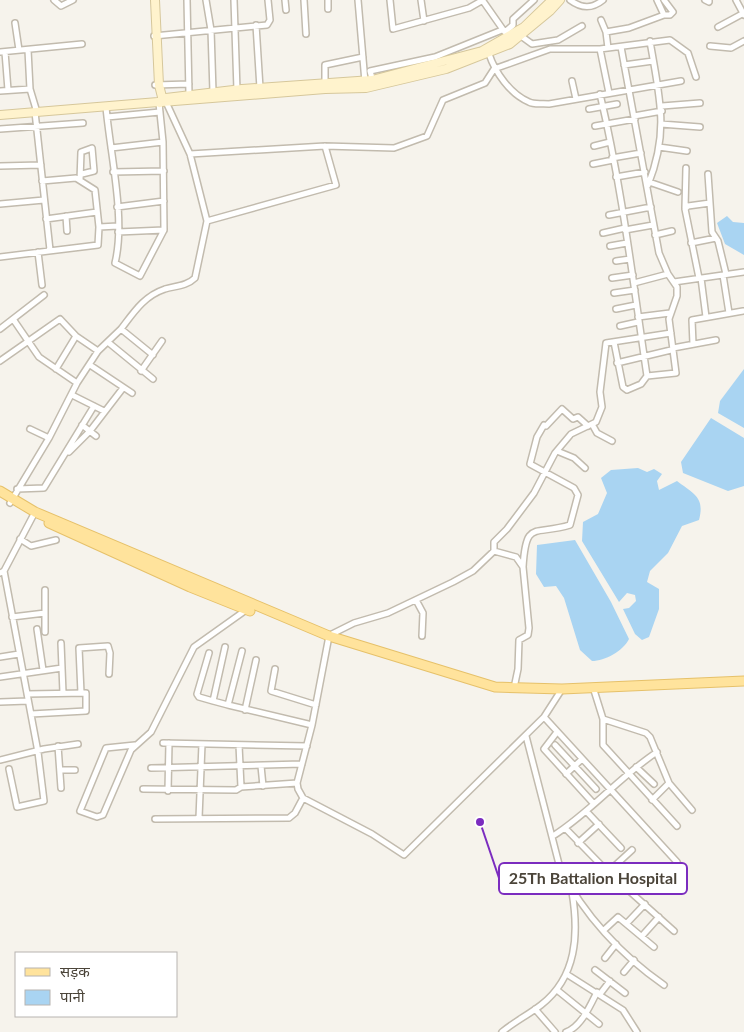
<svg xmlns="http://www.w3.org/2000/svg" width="744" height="1032" viewBox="0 0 744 1032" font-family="Lato,'Noto Sans Devanagari',sans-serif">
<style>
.water{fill:#a9d4f2}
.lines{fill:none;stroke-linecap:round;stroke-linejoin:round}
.street-casing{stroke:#c2bbae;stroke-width:8}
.secondary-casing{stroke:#d6c79b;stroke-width:10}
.primary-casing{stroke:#e6c16a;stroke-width:11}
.street{stroke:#fff;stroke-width:5}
.secondary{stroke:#fff3cd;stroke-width:8}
.primary{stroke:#ffe39c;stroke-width:9}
.leader{fill:none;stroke:#7b2cbf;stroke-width:2}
.callout-dot{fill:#7b2cbf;stroke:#fff;stroke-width:2}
.callout{fill:#fff;stroke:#7b2cbf;stroke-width:2}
.callout-label{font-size:16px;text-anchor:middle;font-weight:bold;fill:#4b4439}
</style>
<rect width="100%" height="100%" fill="#f6f3ec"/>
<path class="water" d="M727,216L733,222L744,223V255L725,244L717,223Z
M744,369V428L718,413L720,401Z
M711,418L744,438V486L728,491L683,473L681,462Z
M638,468L647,472L654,469L662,474L657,481L659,490L677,481C694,494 705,497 699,520L682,526L668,553L650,571L647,582L659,589V609L649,637L642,640L635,634L623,609L629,608L636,601L635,595L627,593L619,602L582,541L583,522L598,514L607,493L601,478L611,470Z
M575,540L611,602L629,639C623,651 605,661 592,661L580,650L564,598L556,586L544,587L536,574L537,545Z"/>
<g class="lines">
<defs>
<path id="street" d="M54,0L61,6L73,0
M187,0L189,94
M206,0L211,30L213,92
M234,0L237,90
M285,0L286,10
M304,0L306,34
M358,0L365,82
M390,0L393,29L469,8L483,0
M421,0L424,21
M570,0C582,9 592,9 603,0
M705,0L709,2V0
M736,0L744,15
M483,1L504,31
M328,9V0
M664,15H670L673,12L664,0
M601,20L606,32L608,48
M15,23L19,50
M256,25L260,88
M718,27L744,13
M505,32L513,25V19L534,0
M606,32L629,28L664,15L657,0
M154,36L267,25L270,20L268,0
M521,36L532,44L558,40L582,26
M710,46L731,48L744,41
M621,47L659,253L668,274L677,287V296L669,319L676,373L647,376
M600,49L609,93
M28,50L30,89L36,109L32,113
M0,52L82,44
M5,52L8,90
M489,54C495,72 510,94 529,102C534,105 543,103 549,104L681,81
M624,65L653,61
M572,81L576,99
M373,82L370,71L435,57L502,30
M155,85L189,84
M325,86V65L363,57
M0,91L30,89
M600,94C622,187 633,282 647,376L641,384L627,390L623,387L614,342
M662,106L700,103
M106,107C110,153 126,219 115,263L140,276L164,230L163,142L159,103
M589,109L617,104
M35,112L50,250
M634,116L662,111
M107,117L160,112
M661,124L700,127
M595,126L635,119
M0,129L83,123
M594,146L610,142
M659,147L687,151
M111,148L163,142
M190,154L325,146L394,148L427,136L443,100L485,83L494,69L550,49H600L670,40L688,53L696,77
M612,158L641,153
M593,164L613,160
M0,166L41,165
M113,172L164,171
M708,174L712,232L718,241L726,274
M616,177L645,172
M80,180L81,152L92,148L94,171L82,174
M649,182L678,192
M648,185C670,130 659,96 650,41
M0,204L44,200
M117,207L164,201
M685,208L686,168
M609,215L651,207
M66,216L67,231
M46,219L97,212
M207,221L336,185L325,146
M99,227L118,226
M625,230L653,225
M118,232L164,230
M603,233L625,228
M655,235L672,231
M691,243L716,238
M610,246L627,243
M38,252L42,285
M0,257L98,245L99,227L95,190L76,178L42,181
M616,261L630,259
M723,275L729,313
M612,278L633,275
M699,278L685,209L688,206L710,203
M701,278L706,317
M674,282L744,272
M634,283L668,274
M614,293L635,290
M616,309L636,305
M638,317L670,313
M13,319L39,357L77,383
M620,326L638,322
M0,329L44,295
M121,329C134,312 144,296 165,289C175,286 187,286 195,278L207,221L190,154L166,102
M109,343L153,379
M693,344L692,320L743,311
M673,348L716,340
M0,361L60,319L76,336L98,351
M617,363L671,350
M90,365L132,393
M56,369L76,336
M141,371L162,341
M72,395L104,411
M592,424L597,433L612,441
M82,425L96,436
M30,429L49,438
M557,451L574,458L585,468
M69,452L90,431L123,388
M17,489L44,488L94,406
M10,503L49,438L77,383L98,351L121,329L153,355
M20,539L31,546L56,540
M494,551L516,557L523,567L529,628L528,635L519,640L518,669L514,688
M523,567C526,519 534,536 570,525L578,495L574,488L530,464L537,437L544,425L546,426L562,409L573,419L578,417L588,426
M4,571L38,752L44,801L17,807L9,769
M0,573L4,571L35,512
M416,600L423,613L422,636
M12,617L45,613
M37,629L43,670
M45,632V590
M328,636L354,623L388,613L453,582L473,571L494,551V542L507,529L534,493L555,453L571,434L596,422L602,407L600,392L606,343L671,333
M329,636L312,725L297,783L298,789L303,798L372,834L404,855L544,717L562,689
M61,643L63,693
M225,647L213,701L228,705
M242,651L228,705L312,725
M209,653L197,694L199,697L213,701
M0,657L19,654
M275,669L271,691L316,705
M0,677L62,668
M593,687L603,719V745L677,826
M81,693L79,648L108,646L110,653L109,674
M27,694L86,693V711L31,714
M0,702L28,701
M245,710L256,660
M544,717L677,862
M603,719L646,733L650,737L669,783L692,810
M557,732L544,749L594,804
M526,736L560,868C583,914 622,956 664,985
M163,743L307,746
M135,745L106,748L80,811L97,817L103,815L131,750L151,732L194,647L246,610
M239,745L241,787
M555,745L596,789
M58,746L61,788
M0,760L44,749L78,744
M261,766L263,786
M636,767L654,784
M151,768L302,764
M60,770H75
M566,774L582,759
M143,789L236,790L241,787L297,783
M168,791L169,743
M652,800L669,783
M586,811L621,848
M199,818L202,744
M155,819L289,818L295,813L303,798
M565,828L608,872L632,850
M553,836C591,812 619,777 657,752
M578,843L599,824
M608,872L674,931
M627,923L645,904
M604,930L618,917L654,947
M642,936L659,917
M605,958L616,944
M595,970L625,993
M624,972L634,960
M568,975L623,1010L637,1032
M557,990L599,1024
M600,994L610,981
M535,1009L555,1032
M502,1032C514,1022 528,1015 541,1005C577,977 579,934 572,892
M566,1032C581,1027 590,1006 597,992"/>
<path id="secondary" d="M155,0L159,85L163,101L160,103
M166,98L242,89L372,80L482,51L524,27L552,0
M162,102L325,89L366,88L446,69L510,44L550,11L560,0
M0,115L158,102"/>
<path id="primary" d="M0,491L35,512L329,636L495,687L562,689L744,681
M49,523L190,587L250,611"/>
</defs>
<use href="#street" class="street-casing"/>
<use href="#secondary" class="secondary-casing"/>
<use href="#primary" class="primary-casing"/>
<use href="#street" class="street"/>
<use href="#secondary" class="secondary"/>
<use href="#primary" class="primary"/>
</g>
<path class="leader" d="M480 822L499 878"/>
<circle class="callout-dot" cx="480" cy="822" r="5"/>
<rect class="callout" x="499" y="863" width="188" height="31" rx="5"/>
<g class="callout-label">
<text x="593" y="884">25Th Battalion Hospital</text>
</g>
<rect x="15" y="952" width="162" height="65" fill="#ffffff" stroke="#b7b4b0"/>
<rect x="25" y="968" width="25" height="8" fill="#ffe39c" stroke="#b7b4b0"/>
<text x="60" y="977" font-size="15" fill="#4b4439">सड़क</text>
<rect x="25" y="990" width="25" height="15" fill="#a9d4f2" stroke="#b7b4b0"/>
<text x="60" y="1002" font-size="15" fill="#4b4439">पानी</text>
</svg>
